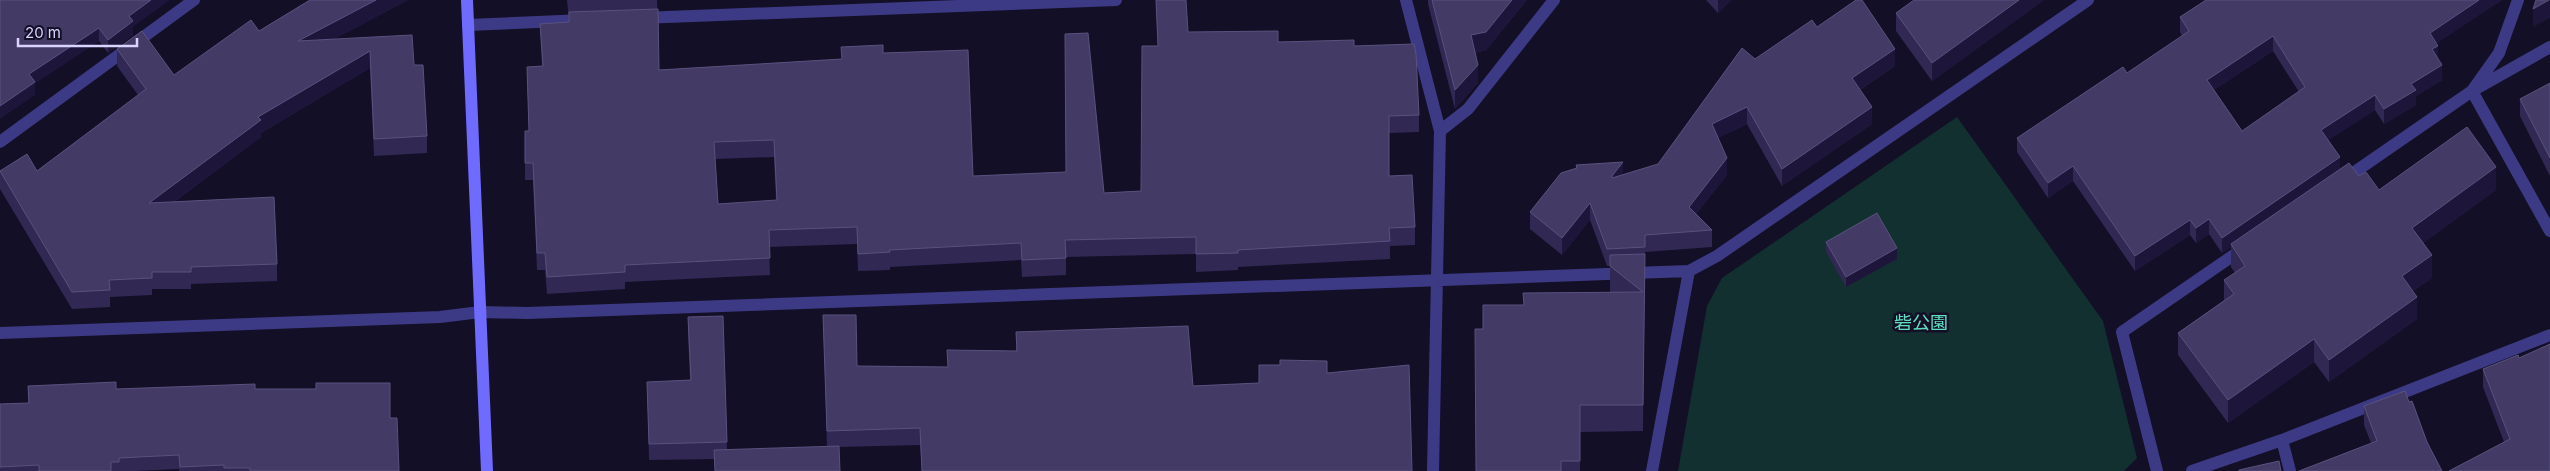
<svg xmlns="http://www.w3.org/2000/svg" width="2550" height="471" viewBox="0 0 2550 471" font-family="Inter,'Noto Sans JP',sans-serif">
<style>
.green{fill:#12302f}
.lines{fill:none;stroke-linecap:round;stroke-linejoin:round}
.street{stroke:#3d3a85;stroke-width:12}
.secondary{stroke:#6f6bff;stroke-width:12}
.wall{fill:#312854;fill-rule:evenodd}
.shaded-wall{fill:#1d163a}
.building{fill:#433a66;stroke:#5a527e;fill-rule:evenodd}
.labels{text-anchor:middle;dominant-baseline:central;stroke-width:5;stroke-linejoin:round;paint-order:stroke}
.park-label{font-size:18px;fill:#5fe0c0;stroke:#130f26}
</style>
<rect width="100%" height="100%" fill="#130f26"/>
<path class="green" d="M1957,117L2103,321L2137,458L2124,471H1678L1707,306L1722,278Z"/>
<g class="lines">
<path class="street" d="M1406,0L1440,131L1433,471
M2518,0L2499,53L2472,91L2550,47
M641,18L1116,0
M468,25L584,20
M1440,131L1468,109L1554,0
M0,142L194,0
M2343,180L2472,91L2550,231
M0,333L440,317L480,312L527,313L1689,271
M2282,440L2290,471
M1652,471L1689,271L1717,256L2088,0
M2157,471L2122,332L2244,248
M2192,471L2282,440L2550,335"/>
<path class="secondary" d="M467,0L487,471"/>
</g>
<path class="wall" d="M0,0L133,27V35L108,53L99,41L35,83V95Z
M310,0H408L334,39L414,65L427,136V153L374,156L370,68L261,133V137L174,202L277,264V281L191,284V289H152V295L110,297V307L72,309L0,189V171H37L138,95L117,66V49L174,75L259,31Z
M567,0H657L659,70L841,59L883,53L973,176L1104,193L1141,191L1158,46L1156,0L1188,32L1278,42L1354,46L1419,115V132L1389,133V176L1415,227V245L1390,246V259L1238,267V270L1196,272V254L1066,257V275L1022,277L1021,260L890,267V270L858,271L857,244L769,247L770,275L625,282V289L547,294L545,270H537L533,180H525V131H529L527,67L542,66L540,24L569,22ZM774,157L776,201L718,204L715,159Z
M1428,0H1527L1486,50L1475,53L1478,83L1455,109L1428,4Z
M1706,0H1731L1718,13Z
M1914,0H2044L1932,81L1896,31V13Z
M2206,0H2502L2436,43L2438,59L2442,80L2416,96V105L2384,124L2375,110L2328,140L2340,169L2359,176L2379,190H2496L2423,243L2432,278L2413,291L2417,319L2329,382L2314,362L2228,423L2178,355V333L2224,300V280L2235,273L2231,267V247L2222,253L2209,234L2196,243L2190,235L2135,271L2073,181L2048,198L2017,152V138L2127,73L2182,36L2180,32V17ZM2273,51L2299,92L2242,131L2214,90Z
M1817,27L1895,66L1860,90L1872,124L1782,186L1747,124L1718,138L1727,175L1696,214L1712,230V247L1645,252L1643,431L1580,432V471H1476L1483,329L1523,305L1610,292V266H1607L1590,220L1562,255L1530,229V212L1576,168V165L1623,175L1658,164L1755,59Z
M2550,83V176L2520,116V99Z
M1826,242L1897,259L1846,287L1826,252Z
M823,315L857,366L947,367L1016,351V332L1193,386L1259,383L1327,373L1412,471H922L920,445L839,447L714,459L649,460L647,382L690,380L688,333V317L723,316L727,450L827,447Z
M2519,358L2550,471L2504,442L2483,387V369Z
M28,386L116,389H255L390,418L399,471H179V469L135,471H0V404L28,403Z
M2409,402L2427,442L2371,443L2364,425V406Z"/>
<path class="shaded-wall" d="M151,0H170L133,27V35L108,53V40L129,16Z
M376,0H408L298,58V41Z
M1512,0H1527L1486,50L1471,54V35Z
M1718,0H1731L1718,13Z
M2019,0H2044L1932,81V63Z
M2479,0H2502L2430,48V33Z
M2549,0H2550V18L2533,27V9Z
M99,28V41L35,83V95L0,119V106L29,74Z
M2273,36V51L2207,95V80Z
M2438,46V61L2432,49Z
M1895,49V66L1852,95V78Z
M370,51V68L261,133V137L149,220V203L258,117Z
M1478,65V83L1455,109V90Z
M2442,65V80L2416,96V105L2384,124V109L2411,84Z
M2375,95V110L2321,145V130Z
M1747,107V124L1712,141V124Z
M1872,107V124L1782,186V169Z
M2340,157V172L2231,244V247L2222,253V238Z
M1727,158V175L1689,224V207Z
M1623,162V179L1612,193V176Z
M2073,166V181L2048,198V183Z
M2496,167V190L2412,251V228Z
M1590,203V220L1562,255V238Z
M2209,219V234L2196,243V228Z
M2190,220V235L2135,271V256Z
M1897,248V259L1846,287V277Z
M1645,254V281L1643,431V405Z
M2432,255V278L2402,299V276Z
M2417,297V319L2329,382V360Z
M2314,339V362L2228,423V400Z"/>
<path class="building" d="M0,0H151L129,16L133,21L108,40L99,28L29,74L35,82L0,106Z
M310,0H376L298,41L412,35L414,65H423L427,136L374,139L370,51L258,117L261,120L149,203L274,197L277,264L191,267V272H152V278L109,280L110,290L72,292L0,171L27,154L37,171L146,89L117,49L142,31L174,75L251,20L259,31Z
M1156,0H1186L1188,32L1278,31V42L1354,40V46L1414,44L1416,54L1419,115L1389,116V176L1412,175L1415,227L1389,228L1390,241L1238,250V253L1196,254V237L1065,240L1066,258L1022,260L1021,243L889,250L890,252L858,254L857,227L769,230L770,258L625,265V272L547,277L545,253H537L533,163H525V131H529L527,67L543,66L540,24L569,22V12L658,9L659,70L842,59L841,47L883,45V53L968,50L973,176L1066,172L1065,34L1088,33L1104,193L1141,191L1142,46H1158ZM774,140L777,200L718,204L714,142Z
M1432,0H1512L1486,32L1471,35L1478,65L1455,90Z
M1856,0H1862L1895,49L1852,78L1872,107L1782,169L1747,107L1712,124L1727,158L1689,207L1712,230L1645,235V247L1607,249L1590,203L1562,238L1530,212L1561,173L1577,168L1576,165L1623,162L1612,176V178L1658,164L1742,48L1755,59L1812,20L1817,27Z
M1914,0H2019L1932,63L1896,13Z
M2206,0H2479L2430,33L2438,46L2432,49L2442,65L2411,84L2416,90L2384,109L2375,95L2321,130L2340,157L2222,238L2209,219L2196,228L2190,220L2135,256L2073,166L2048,183L2017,138L2123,67L2127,73L2189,31L2180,17ZM2273,36L2305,87L2242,131L2207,80Z
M2536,0H2549L2533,9Z
M2550,83V158L2520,99Z
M2467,127L2496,167L2412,228L2432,255L2402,276L2417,297L2329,360L2314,339L2228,400L2178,333L2234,294L2224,280L2245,266L2231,244L2349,163L2359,176L2366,172L2379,190Z
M1877,213L1897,248L1846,277L1826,242Z
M1645,254L1643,405H1580V461H1561V471H1476L1475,329H1483V305H1524L1523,293L1643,292L1610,266V255Z
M823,315H856L857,366L948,367L947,350L1017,351L1016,332L1188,326L1193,386L1259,383V365H1280V360L1327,361V373L1409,365L1412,471H922L920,428L827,431Z
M723,316L727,442L649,444L647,382L691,380L688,317Z
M2550,344V471H2449L2510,439L2483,369L2518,355L2519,358Z
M116,382V389L255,384V389H316V383H390V418H397L399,471H250V468H224V465L180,467L179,455L119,458V462H111V471H39V465L0,467V404L29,403L28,386Z
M2405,391L2409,402L2412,401L2427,442L2442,471H2299L2377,441L2364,406Z
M839,446L840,471H715L714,450Z
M2279,461L2281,471H2239V470Z"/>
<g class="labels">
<g class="park-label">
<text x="1921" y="322">砦公園</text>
</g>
</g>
<path d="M18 38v8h119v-8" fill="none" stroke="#d9d4ff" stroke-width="2.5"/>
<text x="25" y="38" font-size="15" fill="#d9d4ff" stroke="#130f26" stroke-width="4" paint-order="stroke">20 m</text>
</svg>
